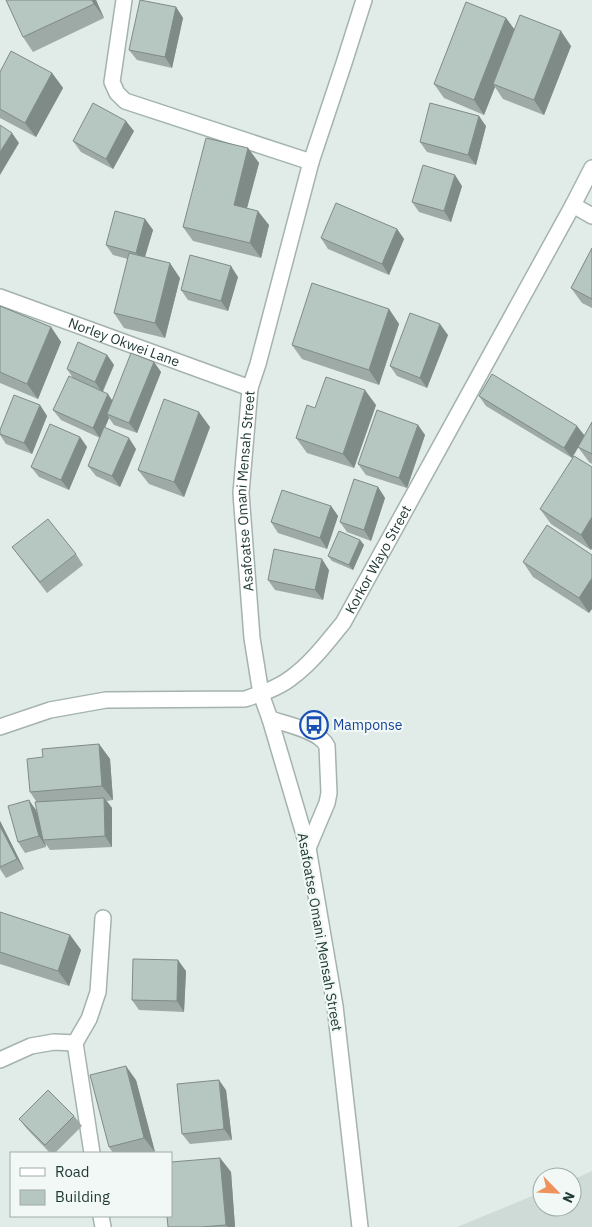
<svg xmlns="http://www.w3.org/2000/svg" width="592" height="1227" viewBox="0 0 592 1227" font-family="'IBM Plex Sans',sans-serif">
<style>
.built{fill:#cfdbd7}
.lines{fill:none;stroke-linecap:round;stroke-linejoin:round}
.minor-casing{stroke:#a4b3af;stroke-width:18}
.minor{stroke:#fff;stroke-width:15}
.wall{fill:#9daaa6}
.shaded-wall{fill:#7f8b87}
.building{fill:#b6c6c1;stroke:#7f8b87}
.labels{text-anchor:middle;dominant-baseline:central;stroke-width:4.5;stroke-linejoin:round;paint-order:stroke}
.street-label{font-size:14px;fill:#223b37;stroke:#f1f8f5}
.transit-label{font-size:14px;fill:#164399;stroke:#f1f8f5;text-anchor:start}
</style>
<rect width="100%" height="100%" fill="#e1ebe8"/>
<path class="built" d="M592,1171V1227H457L542,1192V1207H572V1180Z"/>
<g class="lines">
<defs>
<g id="minor">
<path d="M124,0L112,82L117,93L125,101L311,162"/>
<path d="M573,205L592,216"/>
<path id="s1" d="M0,297L250,388"/>
<path d="M270,719C286,724 320,731 327,746L329,793L327,803L308,848"/>
<path id="s2" d="M0,727L50,710L106,700L245,699C260,694 278,688 291,678C312,663 327,642 343,623L573,205L592,168"/>
<path d="M0,1060L31,1046L54,1042L75,1043"/>
<path d="M92,1153L75,1043L89,1019L98,992L103,918"/>
<path d="M101,1216L103,1227"/>
<path id="s3" d="M360,1227L335,1006L308,848L270,719L261,694L252,638L241,493L250,388L258,364L311,162L344,63L364,0"/>
</g>
</defs>
<use href="#minor" class="minor-casing"/>
<use href="#minor" class="minor"/>
</g>
<path class="wall" d="M96,0L104,18L33,52L23,37Z
M176,7L183,18L172,68L137,60L129,50Z
M506,18L515,30L571,46L544,115L503,99L495,87L484,115L444,98L434,84Z
M0,72L52,73L63,88L36,137L0,118Z
M486,126L476,165L427,152L420,142Z
M134,131L113,169L81,152L73,141Z
M248,148L259,163L247,208L269,225L261,258L193,241L183,227Z
M462,186L451,222L419,212L412,202Z
M145,219L153,230L145,257L180,278L165,338L124,328L114,313L128,259L113,255L106,245Z
M397,229L404,239L389,275L328,249L321,238Z
M592,248V308L582,303L571,288Z
M238,277L228,311L188,300L181,290Z
M0,306L51,327L61,342L38,399L0,383Z
M389,309L399,324L379,385L302,359L292,345Z
M448,335L427,388L397,376L390,366Z
M107,355L114,365L103,392L112,400L154,362L161,372L137,433L114,425L109,418L105,428L136,449L120,487L96,476L88,466L100,438L61,420L53,410L73,378L67,369Z
M479,396L584,436L592,422V464L589,462L578,447L579,445L572,458L486,406Z
M40,405L47,416L32,454L6,444L0,435V430Z
M376,405L354,468L307,453L296,438L315,408Z
M418,425L425,435L407,488L366,475L358,464Z
M210,427L184,497L149,484L138,470Z
M80,437L87,447L69,490L39,477L31,467Z
M592,467V548L591,550L551,524L540,509Z
M378,487L385,498L371,541L347,532L340,522Z
M331,506L338,516L327,549L278,533L271,522Z
M360,540L364,545L353,570L332,561L328,556Z
M12,547L76,554L83,565L47,593Z
M592,555L589,613L533,577L523,562Z
M329,570L323,600L275,590L268,580Z
M99,744L110,759L113,800L107,801L112,808V847L50,850L45,843L46,847L25,853L18,842L36,810L39,819L36,801L30,792L43,757Z
M0,821L24,869L6,878L0,869Z
M0,912L70,935L81,950L69,986L0,964Z
M186,971L184,1012L139,1010L132,1000Z
M136,1080L155,1152L152,1153H113L109,1147Z
M226,1090L232,1140L190,1144L182,1134Z
M74,1116L82,1126L55,1153H50L27,1129L19,1119Z
M220,1158L231,1172L235,1227H168Z"/>
<path class="shaded-wall" d="M92,0H96L104,18L94,4Z
M176,7L183,18L172,68L165,57Z
M506,18L517,33L493,84L495,87L484,115L474,100Z
M561,31L571,46L544,115L534,100Z
M52,73L63,88L36,137L25,123Z
M479,116L486,126L476,165L468,155Z
M126,121L134,131L113,169L106,159Z
M12,133L19,143L0,175V152Z
M248,148L259,163L244,219L234,205Z
M455,175L462,186L451,222L444,211Z
M258,211L269,225L261,258L250,243Z
M145,219L153,230L143,263L136,253Z
M397,229L404,239L389,275L382,264Z
M170,263L180,278L165,338L155,323Z
M231,266L238,277L228,311L221,301Z
M389,309L399,324L379,385L369,370Z
M440,324L448,335L427,388L420,378Z
M51,327L61,342L38,399L27,384Z
M107,355L114,365L102,392L95,382Z
M154,362L161,372L137,433L129,423Z
M365,390L376,405L354,468L343,454Z
M108,394L115,405L107,414L109,418L100,438L93,428Z
M40,405L47,416L32,454L24,443Z
M199,412L210,427L184,497L174,482Z
M418,425L425,435L407,488L399,478Z
M577,426L585,436L572,458L564,448Z
M80,437L87,447L69,490L61,480Z
M129,438L136,449L120,487L112,476Z
M378,487L385,498L371,541L364,530Z
M331,506L338,516L327,549L320,538Z
M592,517V548L591,550L581,535Z
M360,540L364,545L353,570L349,565Z
M322,559L329,570L323,600L315,590Z
M592,578V609L589,613L579,598Z
M99,744L110,759L113,800L102,786Z
M104,798L112,808V847L105,836Z
M29,800L36,810L44,840H43L45,843L46,847L39,836Z
M0,821L24,869L17,859L0,826Z
M70,935L81,950L69,986L58,971Z
M178,960L186,971L184,1012L177,1001Z
M126,1066L136,1080L155,1152L144,1138Z
M219,1080L226,1090L232,1140L224,1129Z
M220,1158L231,1172L235,1227H228L226,1225Z"/>
<path class="building" d="M6,0H92L94,4L23,37Z
M140,0L176,7L165,57L129,50Z
M466,2L506,18L474,100L434,84Z
M520,15L561,31L534,100L493,84Z
M11,51L52,73L25,123L0,109V72Z
M93,103L126,121L106,159L73,141Z
M430,103L479,116L468,155L420,142Z
M0,125L12,133L0,152Z
M206,138L248,148L234,205L258,211L250,243L183,227Z
M423,165L455,175L444,211L412,202Z
M336,203L397,229L382,264L321,238Z
M115,211L145,219L136,253L106,245Z
M592,248V299L571,288Z
M129,253L170,263L155,323L114,313Z
M190,255L231,266L221,301L181,290Z
M312,283L389,309L369,370L292,345Z
M0,306L51,327L27,384L0,372Z
M410,313L440,324L420,378L390,366Z
M78,342L107,355L95,382L67,369Z
M131,353L154,362L129,423L107,414Z
M492,374L577,426L564,448L479,396Z
M69,376L108,394L93,428L53,410Z
M326,377L365,390L343,454L296,438L307,405L315,408Z
M14,395L40,405L24,443L0,434V430Z
M164,399L199,412L174,482L138,470Z
M377,410L418,425L399,478L358,464Z
M592,422V454L578,447Z
M50,424L80,437L61,480L31,467Z
M104,427L129,438L112,476L88,466Z
M574,456L592,467V517L581,535L540,509Z
M354,479L378,487L364,530L340,522Z
M282,490L331,506L320,538L271,522Z
M48,519L76,554L40,582L12,547Z
M547,525L592,555V578L579,598L523,562Z
M339,531L360,540L349,565L328,556Z
M274,549L322,559L315,590L268,580Z
M99,744L102,786L30,792L27,759L43,757L42,749Z
M104,798L105,836L43,840L35,802Z
M29,800L39,836L18,842L8,806Z
M0,826L17,859L0,867Z
M0,912L70,935L58,971L0,952Z
M133,959L178,960L177,1001L132,1000Z
M126,1066L144,1138L109,1147L90,1075Z
M219,1080L224,1129L182,1134L177,1084Z
M48,1090L74,1116L45,1145L19,1119Z
M220,1158L226,1225L201,1227H168L167,1216H171V1162Z"/>
<defs>
<symbol id="bus-ring" viewBox="-11 -11 22 22"><circle r="9.5" fill="#f1f8f5" stroke="#1a4fb4" stroke-width="1.5"/><path d="M-5-6H5V4H4V6H2V4H-2V6H-4V4H-5ZM-3.5-4V0h7V-4ZM-3.5 1.2v1.5H-2V1.2ZM2 1.2v1.5H3.5V1.2Z" fill="#1a4fb4"/></symbol>
</defs>
<g fill-rule="evenodd">
<use href="#bus-ring" x="298" y="709" width="32" height="32"/>
</g>
<g class="labels">
<g class="street-label">
<text stroke="none"><textPath href="#s1" startOffset="132">Norley Okwei Lane</textPath></text>
<text stroke="none"><textPath href="#s3" startOffset="748">Asafoatse Omani Mensah Street</textPath></text>
<text stroke="none"><textPath href="#s2" startOffset="448">Korkor Wayo Street</textPath></text>
<text transform="translate(320 932) rotate(80)">Asafoatse Omani Mensah Street</text>
</g>
<g class="transit-label">
<text x="333" y="725">Mamponse</text>
</g>
</g>
<rect x="10" y="1152" width="162" height="65" fill="#f1f8f5" stroke="#9eaca9"/>
<rect x="20" y="1168" width="25" height="8" fill="#ffffff" stroke="#9eaca9"/>
<text x="55" y="1177" font-size="15" fill="#223b37">Road</text>
<rect x="20" y="1190" width="25" height="15" fill="#b6c6c1" stroke="#9eaca9"/>
<text x="55" y="1202" font-size="15" fill="#223b37">Building</text>
<g transform="translate(557 1192) rotate(114)"><circle r="24" fill="#f1f8f5" stroke="#9eaca9"/>
<path d="M0-4L9 19L0 12L-9 19Z" fill="#ef915b"/>
<text y="-8" font-size="14" font-weight="bold" text-anchor="middle" fill="#223b37">N</text>
</g>
</svg>
